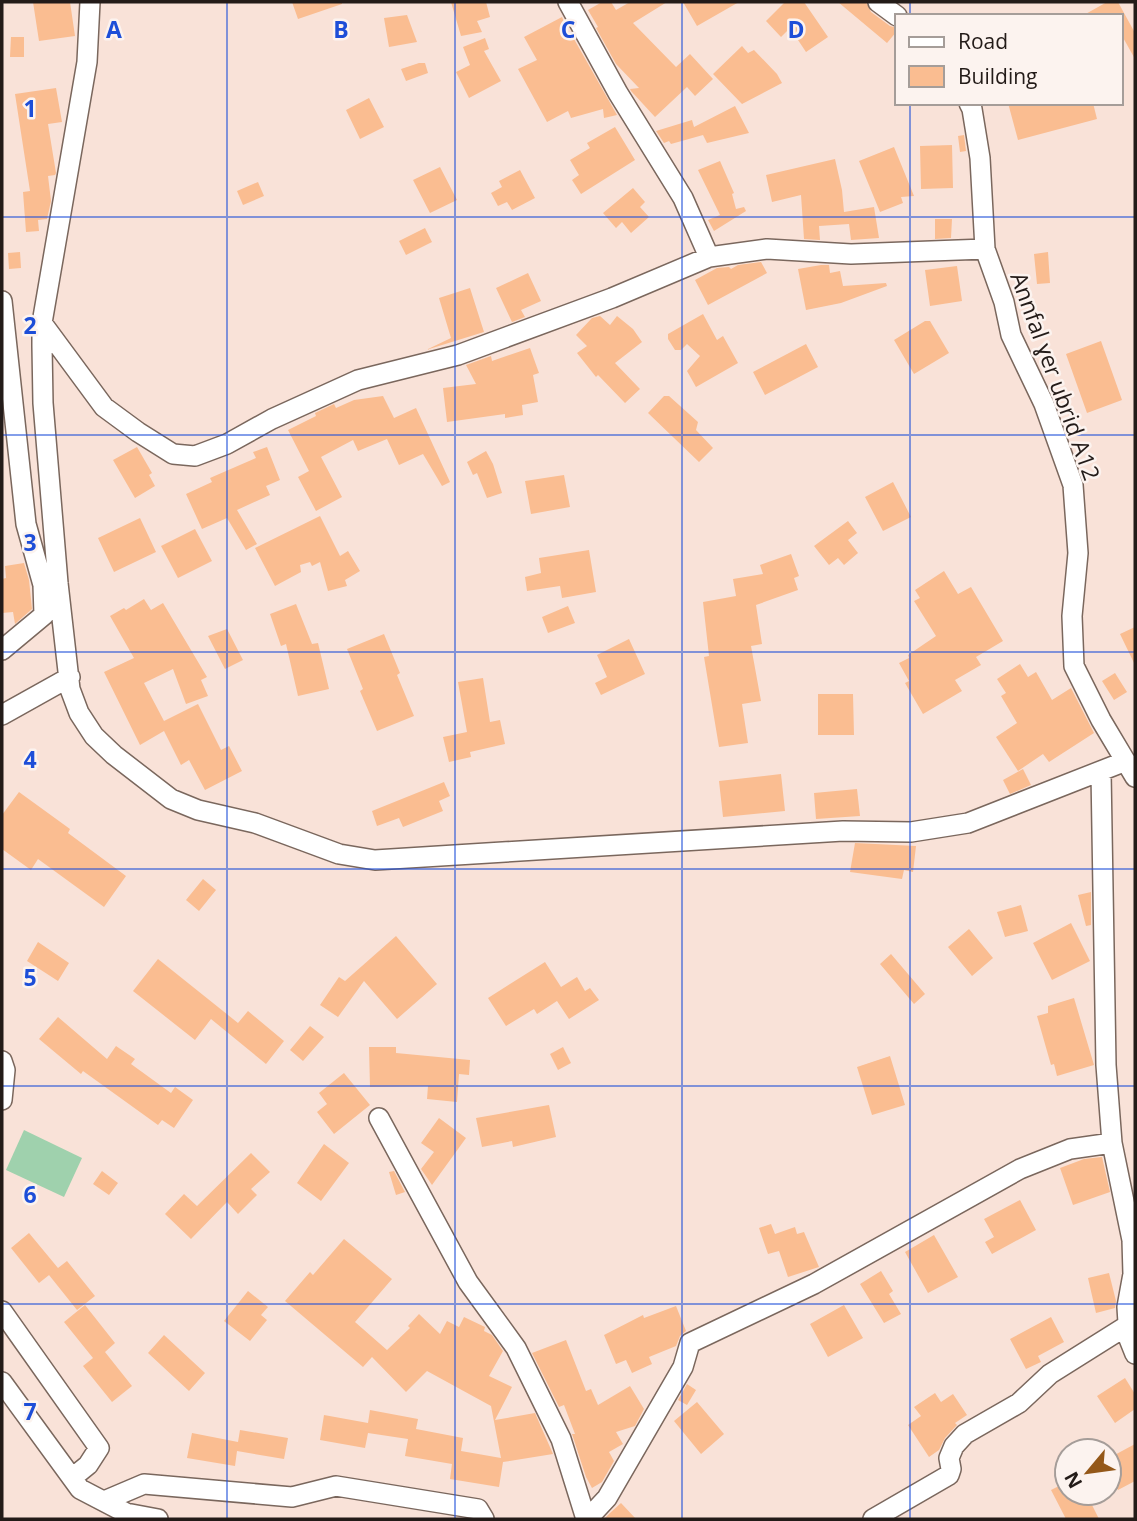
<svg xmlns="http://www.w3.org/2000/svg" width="1137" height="1521" viewBox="0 0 1137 1521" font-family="'Open Sans',sans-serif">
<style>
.green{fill:#9fd1ad}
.building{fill:#fabd91}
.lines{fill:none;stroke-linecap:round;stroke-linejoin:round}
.minor-casing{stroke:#7a675d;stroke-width:22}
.minor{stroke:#fff;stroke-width:19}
.grid{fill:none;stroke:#1d4ed8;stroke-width:2;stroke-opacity:0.55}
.labels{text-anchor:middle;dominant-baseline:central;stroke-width:5;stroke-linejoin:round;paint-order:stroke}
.street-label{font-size:23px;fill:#231b18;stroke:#fcf3ef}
.grid-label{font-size:23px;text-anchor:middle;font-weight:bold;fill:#1d4ed8;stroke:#fcf3ef;stroke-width:5;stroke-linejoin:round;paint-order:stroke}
</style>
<rect width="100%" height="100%" fill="#f9e2d8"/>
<path class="green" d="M24,1130L82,1158L64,1197L6,1170Z"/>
<path class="building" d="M33,2H70L75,36L39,41Z
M292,2H342V4L298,19Z
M451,2H486L490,17L477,21L482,32L461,36Z
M602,2H611L616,10L630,2H667L633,23L676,67L690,54L713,79L695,96L687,87L655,117L631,91L630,89L639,88L616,64L596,28L598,27L588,10Z
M683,2H739L697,26Z
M785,2H804L828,37L806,52L790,28L781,37L766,21Z
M838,2H866L871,12L890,26L897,28V31L887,43Z
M1107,2H1118L1135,33V59L1121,34V16H1082Z
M407,15L417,42L389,47L384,18Z
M562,17L572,40L574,39L617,115L604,118L603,109L571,118L568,111L547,122L518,69L537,60L524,37Z
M11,37H24V57H10Z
M485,38L489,49L484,51L501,81L469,98L456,72L470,65L463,47Z
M742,46L748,53L754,50L777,74L782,83L742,104L713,74Z
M419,63H425L428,73L406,81L401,69Z
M56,88L62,122L48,124L56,173L55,175L48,176L51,201L47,219L38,220L39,231L26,232L23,192L30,191L15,94Z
M369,98L384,127L360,139L346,110Z
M1008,103H1093L1097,119L1018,140Z
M735,106L749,133L707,143L703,135L671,144L669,141L664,143L656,131L692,120L694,127Z
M615,127L635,160L581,194L572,180L579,175L570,160L590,148L587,143Z
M964,135L966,151L960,152L958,136Z
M952,145L953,188L921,189L920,146Z
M894,147L914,196L901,197L903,203L880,212L859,161Z
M835,159L842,190L844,212L874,207L879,238L851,240L849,224L819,226L820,240L804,239L801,195L772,202L766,175Z
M720,161L734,193L732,194L736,209L744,207L746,211L714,231L708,220L720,215L698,170Z
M440,167L457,200L430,213L413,180Z
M520,170L535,198L512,210L507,202L498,206L491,193L502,187L499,181Z
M258,182L264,196L243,205L237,191Z
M633,188L645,202L640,207L649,217L631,233L622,222L616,228L603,213Z
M935,219H952L951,238L935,239Z
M425,228L432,242L406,255L399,241Z
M20,252L21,268L9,269L8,253Z
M1048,252L1050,283L1037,284L1034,254Z
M761,262L767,273L708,305L695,280L717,268L729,267L731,269L738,265Z
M821,265H829L830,273L840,271L843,286L886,283L887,286L841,303L806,310L798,269Z
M957,266L962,301L930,306L925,270Z
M528,273L541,301L521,310L525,317L512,322L496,288Z
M470,288L484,332L426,350L451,338L439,298Z
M703,314L717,340L723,336L738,363L696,387L687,371L700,356L687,344L681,350H675L668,339V334Z
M600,316L610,325L617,316L633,329L642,342L615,363L640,389L625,403L598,375L596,377L577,353L587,346L576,335L592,318Z
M925,321H930L949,353L914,374L894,340Z
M1101,341L1122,400L1087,413L1066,354Z
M806,344L818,367L765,395L753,372Z
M530,348L539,373L533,375L538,402L522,405L523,415L505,418V414L447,422L443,388L476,384L466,365L491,356L492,361Z
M383,396L394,418L416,408L450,482L442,486L423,454L399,465L387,439L358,451L353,440L321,457L342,497L316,511L298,477L309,471L288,430L316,416L315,413L334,404L336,408L354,400Z
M664,396H669L698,422L696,430L713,448L699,462L648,413Z
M137,447L152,473L149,475L155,486L135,498L113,460Z
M267,447L280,480L266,486L270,495L237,510L257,544L246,550L227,518L202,529L186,494L212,482L210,478L256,458L253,452Z
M486,451L493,464L502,493L487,498L477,473L473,475L467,462Z
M564,475L570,507L531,514L525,481Z
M893,482L911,517L883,531L865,497Z
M320,516L340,556L348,551L360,571L345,580L347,586L328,591L320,562L312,566L310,562L300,565L301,572L275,586L255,548Z
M140,518L156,552L114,572L98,538Z
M848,521L857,533L848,540L858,553L844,565L838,558L829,565L814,546Z
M195,529L212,561L178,578L161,546Z
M589,550L596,592L562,598L560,586L527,591L525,577L541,573L539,558Z
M791,554L799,576L794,578L798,590L756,605L762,644L751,646L761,701L742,704L748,743L719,747L704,657L709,656L703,602L736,596L733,579L763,574L760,565Z
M24,563L29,580L32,609L15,624L13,612L2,613V579L6,578L5,566Z
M944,571L958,594L971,587L1003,641L976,657L981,665L955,680L962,691L923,714L905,683L909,681L899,663L909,658L908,655L936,636L914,601L920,598L915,590Z
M144,599L151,610L163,603L207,677L201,680L208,696L186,704L173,669L144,683L164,721L198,704L221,750L229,746L242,771L205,790L189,760L181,765L164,731L140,745L104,672L134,658L110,616L124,608L126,610Z
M296,604L312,644L318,643L329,689L298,696L286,644L281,646L270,614Z
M568,606L575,623L548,633L542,617Z
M1135,627V665L1120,634Z
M227,629L243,660L225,669L208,636Z
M384,634L400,673L397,675L414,716L377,731L360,691L363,689L347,649Z
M629,639L645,674L601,695L595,683L607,677L597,655Z
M1020,664L1028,677L1036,672L1052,700L1071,688L1094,733L1049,762L1043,754L1018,771L996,737L1017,723L1001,696L1006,693L997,679Z
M1115,673L1127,692L1114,700L1102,681Z
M483,678L490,722L500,720L505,744L470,752L471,757L449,762L443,737L467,732L458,682Z
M818,694H853L854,735H818Z
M1023,769L1031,785L1010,794L1003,780Z
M781,774L785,811L723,817L719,781Z
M444,782L450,796L439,801L443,811L403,827L399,818L377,826L372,811Z
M857,789L860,816L816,819L814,793Z
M19,792L70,829L68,833L126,876L104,907L38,859L31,870L2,849V815Z
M855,843L916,846L913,872L904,870L902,879L850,872Z
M203,879L216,890L199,911L186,900Z
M1091,892V925L1086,926L1078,895Z
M1021,905L1028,931L1005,937L997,912Z
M1071,923L1090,961L1052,980L1033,943Z
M969,929L993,958L972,976L948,947Z
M396,936L437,984L397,1019L364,981L338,1017L320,1005L339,977L345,981Z
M38,942L69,963L58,981L27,961Z
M891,954L925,994L914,1004L880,964Z
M158,959L238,1023L248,1011L284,1041L266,1064L211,1019L195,1040L133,991Z
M545,962L561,987L577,977L585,991L590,988L599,1000L569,1019L557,1001L537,1014L534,1009L506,1026L488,998Z
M1074,998L1094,1065L1057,1076L1054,1064L1051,1065L1037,1016L1048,1013V1006Z
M58,1017L107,1059L116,1046L135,1059L131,1064L171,1093L175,1087L193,1100L174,1128L162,1120L158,1125L83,1071L81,1074L39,1039Z
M310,1026L324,1037L303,1061L290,1050Z
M369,1047H396V1053L470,1060L469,1075L459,1074L457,1102L427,1099L428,1086L370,1087Z
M563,1047L571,1063L558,1070L550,1054Z
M890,1056L905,1105L872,1115L857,1067Z
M344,1073L370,1105L334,1134L317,1112L327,1104L319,1093Z
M549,1105L556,1137L513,1147L512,1141L482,1147L476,1118Z
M439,1118L466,1138L432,1185L421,1169L434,1152L421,1143Z
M324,1144L349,1163L321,1201L297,1183Z
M251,1153L270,1172L251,1189L257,1195L238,1214L227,1202L191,1239L165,1214L184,1194L197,1206Z
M1102,1157L1110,1192L1073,1205L1060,1168L1084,1159Z
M102,1171L118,1183L109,1195L93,1184Z
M394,1171L405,1192L396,1195L389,1172Z
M1020,1200L1036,1230L992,1254L985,1242L994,1237L984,1219Z
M771,1224L775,1234L795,1227L797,1234L804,1232L819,1267L788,1277L779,1251L768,1254L759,1228Z
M29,1233L58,1268L39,1283L11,1248Z
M934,1235L958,1277L928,1293L905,1252Z
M344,1239L392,1279L355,1322L387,1350L410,1328L408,1326L419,1314L440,1334L447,1321L459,1327L464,1317L485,1327L484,1331L492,1335L503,1351L489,1376L512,1387L495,1420L535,1413L553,1454L503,1462L499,1487L450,1479L452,1464L405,1456L408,1439L368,1433L365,1448L320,1440L324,1415L368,1423L370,1410L418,1419L416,1429L463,1438L461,1451L501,1458L491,1406L427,1371L406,1392L372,1357L363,1367L285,1301L310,1272L313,1275Z
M67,1261L95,1296L77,1310L49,1275Z
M881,1271L893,1291L889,1294L901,1314L884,1323L860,1284Z
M1109,1273L1116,1301L1115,1308L1096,1313L1088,1278Z
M248,1291L268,1307L261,1315L267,1320L250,1341L224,1321Z
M85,1305L115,1343L105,1352L132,1386L112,1402L83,1366L93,1358L64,1322Z
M844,1305L863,1338L828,1357L810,1324Z
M676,1306L686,1331L680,1336L676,1346L649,1357L652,1364L632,1373L626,1360L616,1364L604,1335L643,1315L644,1318Z
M1051,1317L1064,1342L1038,1356L1041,1362L1026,1369L1010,1339Z
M164,1335L205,1373L189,1391L148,1353Z
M566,1340L586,1391L591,1389L598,1405L630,1386L644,1409L635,1426L616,1432L623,1444L609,1452L614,1461L602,1482L592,1488L586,1477L572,1434H575L564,1405L559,1407L532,1353Z
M1125,1378L1135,1394V1409L1115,1423L1097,1396Z
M687,1384L696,1390L687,1405L678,1400Z
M935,1393L941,1402L953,1394L967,1415L955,1423L957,1425L945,1438L939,1450L929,1457L908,1425L921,1416L914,1407Z
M697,1402L724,1434L701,1454L674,1421Z
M240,1430L288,1438L284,1459L237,1451L235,1466L187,1458L192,1433L238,1442Z
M1135,1444V1481L1118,1490L1109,1474V1458Z
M1067,1482V1493H1086L1099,1519H1066L1051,1490Z
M621,1503L636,1519H604L610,1513Z"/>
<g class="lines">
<defs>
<path id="minor" d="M90,2L87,62L42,323V346L43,403L58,583L70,689L79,713L94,736L114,755L171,799L198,810L255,823L339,854L375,860L843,831L911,832L968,823L1126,761
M568,2L618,93L683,198L709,257
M878,2L897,16
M969,103L972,109L980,158L985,249L1004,302L1011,335L1044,404L1073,485L1078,553L1072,616L1074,666L1101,720L1135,777
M2,301L26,524L43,585L44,615L2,650
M42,323L104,407L138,432L173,454L195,456L227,444L272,419L358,380L458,355L612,298L709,257L767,249L851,254L985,249
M2,715L70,677
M1101,772L1106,1065L1112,1143L1132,1240L1133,1274L1127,1307L1129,1339L1135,1354
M2,1061L5,1070L2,1100
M379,1118L468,1282L516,1348L561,1439L586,1519
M2,1311L99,1448L88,1465L72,1478
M2,1382L80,1489L126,1513L158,1519
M104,1501L144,1484L292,1497L336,1486L478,1509L484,1519
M591,1519L593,1513L607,1498L683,1367L690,1343L814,1284L1020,1169L1070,1149L1112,1143
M873,1519L949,1475L951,1469L949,1458L954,1446L965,1434L1019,1403L1050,1374L1128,1325"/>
</defs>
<use href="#minor" class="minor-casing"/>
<use href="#minor" class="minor"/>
</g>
<path class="grid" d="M227,2V1519M455,2V1519M682,2V1519M910,2V16M910,103V1519M2,217H1135M2,435H1135M2,652H1135M2,869H1135M2,1086H1135M2,1304H1135"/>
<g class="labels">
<g class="street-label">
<text transform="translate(1056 376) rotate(70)">Annfal ɣer ubrid A12</text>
</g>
</g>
<g class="grid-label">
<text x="114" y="38">A</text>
<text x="341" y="38">B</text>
<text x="568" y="38">C</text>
<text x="796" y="38">D</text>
<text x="30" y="117">1</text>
<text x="30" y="334">2</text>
<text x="30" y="551">3</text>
<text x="30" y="768">4</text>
<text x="30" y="986">5</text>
<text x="30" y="1203">6</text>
<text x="30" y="1420">7</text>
</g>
<rect width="1137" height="1521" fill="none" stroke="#231b18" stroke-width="7"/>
<rect x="895" y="14" width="228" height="91" fill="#fcf3ef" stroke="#a59d99" stroke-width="2"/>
<rect x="909" y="37" width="35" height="10" fill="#ffffff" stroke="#a59d99" stroke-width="2"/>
<text x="958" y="49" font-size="21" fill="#231b18">Road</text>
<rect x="909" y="66" width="35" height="21" fill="#fabd91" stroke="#a59d99" stroke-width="2"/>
<text x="958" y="84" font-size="21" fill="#231b18">Building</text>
<g transform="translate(1088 1472) rotate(241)"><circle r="33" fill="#fcf3ef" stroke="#a59d99" stroke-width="2"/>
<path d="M0-5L12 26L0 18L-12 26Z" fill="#945819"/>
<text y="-10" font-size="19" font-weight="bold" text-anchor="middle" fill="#231b18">N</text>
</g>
</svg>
